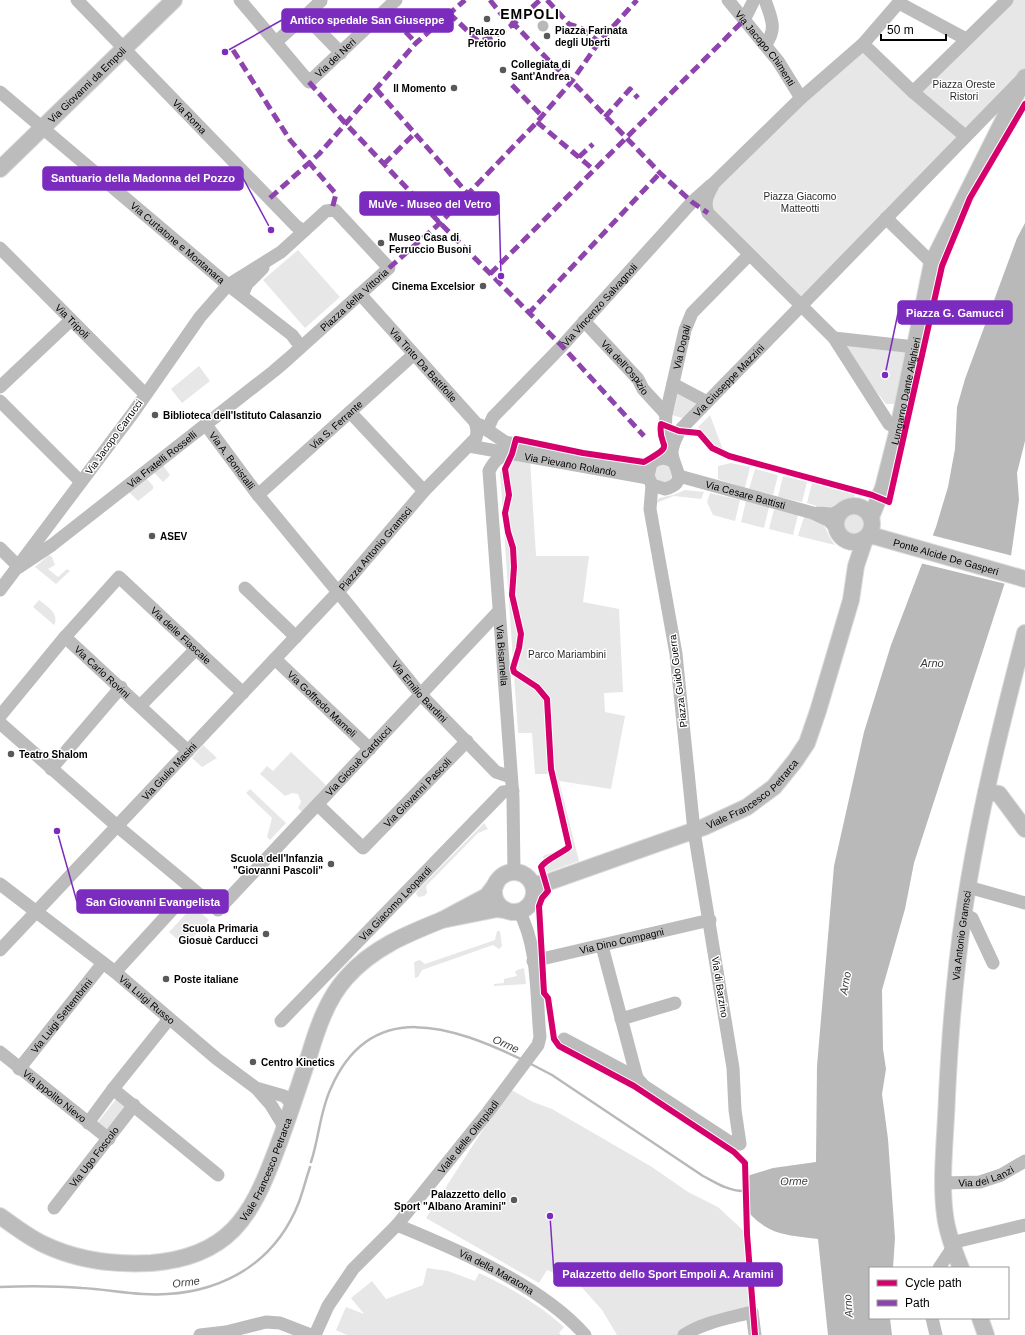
<svg xmlns="http://www.w3.org/2000/svg" width="1025" height="1335" viewBox="0 0 1025 1335" font-family="Helvetica,sans-serif">
<style>
.green{fill:#e7e7e7}
.water{fill:#b9b9b9}
.pier{fill:#fff}
.lines{fill:none;stroke-linecap:round;stroke-linejoin:round}
.stream{stroke:#b9b9b9;stroke-width:2.5}
.major-casing{stroke:#dbdbdb;stroke-width:18}
.minor{stroke:#bcbcbc;stroke-width:13}
.major{stroke:#bcbcbc;stroke-width:16}
.quiet{stroke:#8e44ad;stroke-width:5;stroke-dasharray:10 5;stroke-linecap:butt}
.cycleway-casing{stroke:#fff;stroke-width:8}
.cycleway{stroke:#d6006c;stroke-width:6}
.poi-dot{fill:#595959;stroke:#fff;stroke-width:1.5}
.labels{text-anchor:middle;dominant-baseline:central;stroke-width:3;stroke-linejoin:round;paint-order:stroke}
.poi-label{font-size:10px;font-weight:bold;fill:#000;stroke:#fff;text-anchor:start}
.street-label{font-size:10px;fill:#000;stroke:#fff}
.park-label{font-size:10px;fill:#2b2b2b;stroke:#fff}
.water-label{font-size:11px;font-style:italic;fill:#3c3c3c;stroke:#fff}
.district-label{font-size:14px;font-weight:bold;letter-spacing:1px;fill:#000;stroke:#fff}
.leader{fill:none;stroke:#7b2cbf;stroke-width:1.5}
.callout-dot{fill:#7b2cbf;stroke:#fff;stroke-width:1.5}
.callout{fill:#7b2cbf;stroke:#7b2cbf;stroke-width:1.5}
.callout-label{font-size:11px;text-anchor:middle;font-weight:bold;fill:#fff}
</style>
<rect width="100%" height="100%" fill="#fff"/>
<path class="green" d="M1007,0H1025V76L801,306L708,213V195L863,44L913,92Z
M298,250L340,297L305,328L263,280Z
M834,338L915,347L897,404H886Z
M199,366L210,381L182,403L171,389Z
M677,390L700,402L685,419L672,415Z
M710,415L723,450L713,446L698,427Z
M514,457L530,460L536,556H589L583,602L619,609L623,692L604,693L605,712L625,716L611,789L559,781L579,861L546,873L543,856L567,847L549,774H535L532,733H518L500,472Z
M160,461L170,475L163,482L150,468Z
M659,463L673,467L671,482L657,484L652,471Z
M731,463L750,467L745,488L718,479V466Z
M755,469L778,475L773,495L749,489Z
M143,474L153,486V489L138,501L125,488Z
M783,476L807,482L802,502L778,497Z
M812,483L855,495L854,499C847,500 842,504 836,506C826,509 816,506 807,503Z
M685,490L704,492L701,499L674,496L656,503L659,498L673,495Z
M710,493L740,500L735,521L713,515L707,502Z
M746,501L769,507L764,528L741,522Z
M774,509L798,515L793,535L769,529Z
M841 525a13 13 0 1 1 26 0a13 13 0 1 1-26 0Z
M804,517C833,525 820,525 835,545L798,536Z
M49,555L52,557L55,565L48,569L58,577L67,569L70,571L56,584L35,567Z
M39,600C47,606 60,614 54,625L33,607Z
M203,745L217,758L202,767L192,758Z
M291,752L326,785L302,812L298,808L301,802L298,794L292,793L285,796L260,774L267,766L273,771Z
M250,789L286,823L270,840L267,837L272,818L246,793Z
M484,823L488,829L478,833L426,886L427,893L424,896L418,897L416,893L419,889Z
M193,906L209,920L185,946L169,932Z
M497,931H500L502,946L499,949L493,945L422,970L418,977L415,978L414,963L416,961L420,960L425,964L495,940Z
M524,968L526,984L494,986V984L504,983V979L517,976L515,972L517,970Z
M506,1087L533,1102L552,1109L652,1167L688,1192L718,1207L747,1234L752,1312L684,1335H617L602,1310L578,1283L547,1270L539,1283L426,1218L500,1103Z
M117,1098L128,1106L111,1131L98,1125V1122Z
M427,1268L448,1271L475,1281L479,1273C511,1288 538,1304 564,1327L559,1333L561,1335H347L336,1330L346,1307L364,1314L351,1298L372,1281L386,1299L423,1285Z"/>
<path class="water" d="M537.5 26a5.5 5.5 0 1 1 11 0a5.5 5.5 0 1 1-11 0Z
M1025,223V441L1017,473L1019,500L1009,570L914,863L905,909L882,990L883,1049L886,1069L882,1094L888,1139L895,1238L893,1268H870V1318H890L892,1335H828L818,1239C789,1235 771,1236 750,1214L747,1176L773,1168L816,1162L817,1066L834,866L864,732L891,645L936,527L948,487L955,449L957,407L965,379L1017,238Z"/>
<path class="pier" d="M931,535L1013,556L1011,571L1006,584L920,563Z"/>
<g class="lines">
<path class="stream" d="M529,1063L552,1075L703,1176C715,1182 728,1191 743,1191
M311,1162C319,1138 320,1111 331,1088C371,997 452,1026 523,1060
M0,1287C27,1286 55,1286 82,1288C102,1289 123,1293 143,1294C212,1298 273,1269 299,1202C303,1191 306,1179 310,1167"/>
<defs>
<g id="major">
<path id="s32" d="M0,169L174,0"/>
<circle cx="854" cy="524" r="18"/>
<path id="s33" d="M871,517L883,488L898,429L932,263L1025,77"/>
<path id="s34" d="M867,537L874,536L1025,579"/>
<path d="M986,792L999,794L1025,829"/>
<circle cx="514" cy="892" r="20"/>
<path d="M496,884L487,896L442,920L497,909L505,910"/>
<path id="s35" d="M533,885L546,883L704,827L747,807L774,787L795,761L807,743L818,711L851,600L856,566L865,539"/>
<path id="s36" d="M0,1216C14,1226 28,1237 43,1244C76,1260 115,1265 151,1263C228,1257 251,1218 276,1151C288,1120 298,1088 309,1056C317,1029 327,999 346,978C372,948 407,934 442,920"/>
<path id="s37" d="M961,1268C954,1251 947,1233 945,1215C940,1180 946,1132 947,1095C950,1034 955,972 964,911C978,817 1001,725 1025,633"/>
<path d="M980,1318L986,1335"/>
</g>
</defs>
<use href="#major" class="major-casing"/>
<g class="minor">
<path id="s1" d="M77,0L296,226L304,231"/>
<path id="s2" d="M240,0L309,82L396,0"/>
<path id="s3" d="M728,0L778,61L801,98"/>
<path d="M899,3L966,39"/>
<path d="M305,16L321,1"/>
<path d="M744,20L754,0"/>
<path d="M276,42L305,16L341,53"/>
<path d="M863,44L901,0"/>
<path d="M765,45C778,29 771,18 765,0"/>
<path id="s4" d="M0,92L228,285L200,317L133,413L0,590"/>
<path d="M913,92L1007,0"/>
<path d="M886,218L932,263"/>
<path id="s5" d="M0,248L145,394"/>
<path id="s6" d="M360,294L475,422C477,428 478,432 476,438L424,491"/>
<path d="M242,295L247,284L263,268"/>
<path id="s7" d="M584,321L638,379L643,389L666,414"/>
<path d="M834,338L915,347"/>
<path d="M673,384L707,402"/>
<path d="M0,387L71,320"/>
<path d="M0,401L81,482"/>
<path id="s8" d="M206,425L258,495L338,592L424,491L350,412"/>
<path d="M480,425L505,442L649,468"/>
<path d="M898,429L889,424L834,338L708,213C703,201 709,193 714,183L801,98L863,44L913,92L965,136"/>
<path id="s9" d="M487,430L493,417L562,346L692,202L711,185"/>
<path id="s10" d="M469,446L648,478"/>
<path id="s11" d="M666,453L669,445L665,431L666,414L685,330L692,313L749,255"/>
<path id="s12" d="M512,454C500,456 495,459 489,471L513,798L514,872"/>
<path id="s13" d="M674,462C666,457 659,457 651,463L648,476L652,485L665,489C690,482 673,468 672,453C672,446 677,435 681,429L1020,81"/>
<path id="s14" d="M679,476L813,513L828,520L836,528"/>
<path id="s15" d="M258,495L413,355"/>
<path d="M817,513L832,514L842,510"/>
<path d="M0,548L19,567"/>
<path id="s16" d="M19,567L52,545L274,371L288,359L389,268L335,210L326,211L281,252L228,285L292,335L301,347"/>
<path d="M245,588L296,637"/>
<path id="s17" d="M65,637L188,751"/>
<path id="s18" d="M275,659L370,749"/>
<path d="M141,705L196,649"/>
<path id="s19" d="M0,716L65,637L119,577L243,693"/>
<path id="s20" d="M0,723L117,826L218,910L499,611"/>
<path d="M51,769L121,687"/>
<path id="s21" d="M318,805L363,848L467,741"/>
<path id="s22" d="M0,884L115,972L217,1059L256,1088L284,1096L293,1105"/>
<path d="M968,887L1025,903"/>
<path d="M964,914L972,918L993,963"/>
<path d="M602,946L637,1078"/>
<path id="s23" d="M0,950L338,592L421,695L496,772L511,777"/>
<path id="s24" d="M533,961L710,920"/>
<path d="M115,972L191,889"/>
<path d="M169,1019L113,1089L218,1175"/>
<path d="M621,1019L675,1003"/>
<path id="s25" d="M281,1021L503,792L513,791"/>
<path d="M564,1039L637,1078L644,1086L728,1141L740,1144L735,1110L733,1068L694,831L676,654L650,509L652,485"/>
<path id="s26" d="M0,1052L109,1139"/>
<path id="s27" d="M19,1069L103,963"/>
<path d="M257,1089L271,1105L285,1128"/>
<path d="M88,1123L113,1089"/>
<path id="s28" d="M944,1183L980,1182L1001,1175L1025,1161"/>
<path id="s29" d="M54,1208L134,1105"/>
<path id="s30" d="M397,1225C458,1250 541,1285 585,1335"/>
<path d="M951,1243L1025,1225"/>
<path d="M939,1268L953,1247"/>
<path d="M932,1318L936,1335"/>
<path d="M200,1335L226,1332L266,1322L280,1323L311,1335"/>
<path id="s31" d="M315,1335L328,1306L353,1269L397,1225L488,1112L538,1045L540,1037C536,997 539,948 519,911"/>
<path d="M684,1335C704,1322 730,1318 752,1312L755,1335"/>
</g>
<use href="#major" class="major"/>
<path class="quiet" d="M490,0L501,14L514,24L553,65L572,81L660,173L692,202L708,213
M547,0L569,24L581,28L599,42
M385,10L416,43
M449,13L478,41C504,37 521,17 540,0
M233,50L290,140L336,194L332,209
M309,82L346,124L440,223L562,346L644,436
M512,85L542,116
M376,89L468,194
M605,117L630,89L638,98
M537,122L594,170
M579,157L593,144
M384,164L415,133
M270,198L319,154L416,43L465,0
M389,268L440,223L537,122L572,81L599,42L637,0
M490,274L744,20
M528,314L660,173"/>
<defs>
<path id="cycleway" d="M755,1335L747,1234L745,1163L734,1152L634,1086L559,1046L554,1039L548,998L544,993L539,906L542,898L548,891L541,867C545,860 562,853 569,847L551,769L547,699L537,687L514,672L513,668L519,648L521,634L512,595L514,567L513,548L508,532L505,513L509,495L505,469L512,454L516,439L583,453L644,462C679,442 657,450 661,424L679,431L699,433L712,448L729,456L872,495L889,502L942,266L970,198L1025,104"/>
</defs>
<use href="#cycleway" class="cycleway-casing"/>
<use href="#cycleway" class="cycleway"/>
</g>
<g class="poi-dot">
<circle cx="487" cy="19" r="4"/>
<circle cx="547" cy="36" r="4"/>
<circle cx="503" cy="70" r="4"/>
<circle cx="454" cy="88" r="4"/>
<circle cx="381" cy="243" r="4"/>
<circle cx="483" cy="286" r="4"/>
<circle cx="155" cy="415" r="4"/>
<circle cx="152" cy="536" r="4"/>
<circle cx="11" cy="754" r="4"/>
<circle cx="331" cy="864" r="4"/>
<circle cx="266" cy="934" r="4"/>
<circle cx="166" cy="979" r="4"/>
<circle cx="253" cy="1062" r="4"/>
<circle cx="514" cy="1200" r="4"/>
</g>
<g class="labels">
<g class="poi-label">
<text x="555" y="30">Piazza Farinata<tspan x="555" dy="12">degli Uberti</tspan></text>
<text x="487" y="31" text-anchor="middle">Palazzo<tspan x="487" dy="12">Pretorio</tspan></text>
<text x="511" y="64">Collegiata di<tspan x="511" dy="12">Sant'Andrea</tspan></text>
<text x="446" y="88" text-anchor="end">Il Momento</text>
<text x="389" y="237">Museo Casa di<tspan x="389" dy="12">Ferruccio Busoni</tspan></text>
<text x="475" y="286" text-anchor="end">Cinema Excelsior</text>
<text x="163" y="415">Biblioteca dell'Istituto Calasanzio</text>
<text x="160" y="536">ASEV</text>
<text x="19" y="754">Teatro Shalom</text>
<text x="323" y="858" text-anchor="end">Scuola dell'Infanzia<tspan x="323" dy="12">"Giovanni Pascoli"</tspan></text>
<text x="258" y="928" text-anchor="end">Scuola Primaria<tspan x="258" dy="12">Giosuè Carducci</tspan></text>
<text x="174" y="979">Poste italiane</text>
<text x="261" y="1062">Centro Kinetics</text>
<text x="506" y="1194" text-anchor="end">Palazzetto dello<tspan x="506" dy="12">Sport "Albano Aramini"</tspan></text>
</g>
<g class="street-label">
<text stroke="none"><textPath href="#s3" startOffset="61">Via Jacopo Chimenti</textPath></text>
<text stroke="none"><textPath href="#s2" startOffset="143">Via dei Neri</textPath></text>
<text stroke="none"><textPath href="#s32" startOffset="121">Via Giovanni da Empoli</textPath></text>
<text stroke="none"><textPath href="#s1" startOffset="162">Via Roma</textPath></text>
<text stroke="none"><textPath href="#s4" startOffset="233">Via Curtatone e Montanara</textPath></text>
<text stroke="none"><textPath href="#s16" startOffset="429">Piazza della Vittoria</textPath></text>
<text stroke="none"><textPath href="#s9" startOffset="169">Via Vincenzo Salvagnoli</textPath></text>
<text stroke="none"><textPath href="#s5" startOffset="103">Via Tripoli</textPath></text>
<text stroke="none"><textPath href="#s11" startOffset="109">Via Dogali</textPath></text>
<text stroke="none"><textPath href="#s6" startOffset="95">Via Tinto Da Battifolle</textPath></text>
<text stroke="none"><textPath href="#s7" startOffset="62">Via dell'Ospizio</textPath></text>
<text stroke="none"><textPath href="#s13" startOffset="200">Via Giuseppe Mazzini</textPath></text>
<text stroke="none"><textPath href="#s33" startOffset="131">Lungarno Dante Alighieri</textPath></text>
<text stroke="none"><textPath href="#s15" startOffset="105">Via S. Ferrante</textPath></text>
<text transform="translate(114 437) rotate(-54)">Via Jacopo Carrucci</text>
<text stroke="none"><textPath href="#s16" startOffset="179">Via Fratelli Rosselli</textPath></text>
<text stroke="none"><textPath href="#s8" startOffset="44">Via A. Bonistalli</textPath></text>
<text stroke="none"><textPath href="#s10" startOffset="103">Via Pievano Rolando</textPath></text>
<text stroke="none"><textPath href="#s14" startOffset="69">Via Cesare Battisti</textPath></text>
<text stroke="none"><textPath href="#s8" startOffset="270">Piazza Antonio Gramsci</textPath></text>
<text stroke="none"><textPath href="#s34" startOffset="82">Ponte Alcide De Gasperi</textPath></text>
<text stroke="none"><textPath href="#s19" startOffset="268">Via delle Fiascaie</textPath></text>
<text stroke="none"><textPath href="#s12" startOffset="215">Via Bisarnella</textPath></text>
<text stroke="none"><textPath href="#s17" startOffset="51">Via Carlo Rovini</textPath></text>
<text transform="translate(678 681) rotate(-97)">Piazza Guido Guerra</text>
<text stroke="none"><textPath href="#s23" startOffset="621">Via Emilio Bardini</textPath></text>
<text stroke="none"><textPath href="#s18" startOffset="65">Via Goffredo Mameli</textPath></text>
<text stroke="none"><textPath href="#s20" startOffset="492">Via Giosuè Carducci</textPath></text>
<text stroke="none"><textPath href="#s23" startOffset="246">Via Giulio Masini</textPath></text>
<text stroke="none"><textPath href="#s21" startOffset="140">Via Giovanni Pascoli</textPath></text>
<text stroke="none"><textPath href="#s35" startOffset="240">Viale Francesco Petrarca</textPath></text>
<text stroke="none"><textPath href="#s25" startOffset="164">Via Giacomo Leopardi</textPath></text>
<text stroke="none"><textPath href="#s37" startOffset="336">Via Antonio Gramsci</textPath></text>
<text stroke="none"><textPath href="#s24" startOffset="91">Via Dino Compagni</textPath></text>
<text transform="translate(720 987) rotate(81)">Via di Barzino</text>
<text stroke="none"><textPath href="#s22" startOffset="187">Via Luigi Russo</textPath></text>
<text stroke="none"><textPath href="#s27" startOffset="68">Via Luigi Settembrini</textPath></text>
<text stroke="none"><textPath href="#s26" startOffset="70">Via Ippolito Nievo</textPath></text>
<text stroke="none"><textPath href="#s31" startOffset="252">Viale delle Olimpiadi</textPath></text>
<text stroke="none"><textPath href="#s29" startOffset="65">Via Ugo Foscolo</textPath></text>
<text stroke="none"><textPath href="#s36" startOffset="322">Viale Francesco Petrarca</textPath></text>
<text stroke="none"><textPath href="#s28" startOffset="43">Via dei Lanzi</textPath></text>
<text stroke="none"><textPath href="#s30" startOffset="110">Via della Maratona</textPath></text>
</g>
<g class="park-label">
<text x="964" y="84">Piazza Oreste<tspan x="964" dy="12">Ristori</tspan></text>
<text x="800" y="196">Piazza Giacomo<tspan x="800" dy="12">Matteotti</tspan></text>
<text x="567" y="654">Parco Mariambini</text>
</g>
<g class="water-label">
<text x="932" y="663">Arno</text>
<text transform="translate(845 983) rotate(-80)">Arno</text>
<text transform="translate(506 1044) rotate(24)">Orme</text>
<text transform="translate(794 1181) rotate(-1)">Orme</text>
<text transform="translate(186 1282) rotate(-7)">Orme</text>
<text transform="translate(848 1306) rotate(-94)">Arno</text>
</g>
<g class="district-label">
<text x="530" y="14">EMPOLI</text>
</g>
</g>
<path class="leader" d="M225 52L282 20M271 230L243 178M501 276L499 204M885 375L898 313M57 831L77 902M550 1216L554 1274"/>
<g class="callout-dot">
<circle cx="225" cy="52" r="4"/>
<circle cx="271" cy="230" r="4"/>
<circle cx="501" cy="276" r="4"/>
<circle cx="885" cy="375" r="4"/>
<circle cx="57" cy="831" r="4"/>
<circle cx="550" cy="1216" r="4"/>
</g>
<g class="callout">
<rect x="282" y="9" width="171" height="23" rx="4"/>
<rect x="43" y="167" width="200" height="23" rx="4"/>
<rect x="360" y="192" width="139" height="23" rx="4"/>
<rect x="898" y="301" width="114" height="23" rx="4"/>
<rect x="77" y="890" width="151" height="23" rx="4"/>
<rect x="554" y="1263" width="228" height="23" rx="4"/>
</g>
<g class="callout-label">
<text x="367" y="24">Antico spedale San Giuseppe</text>
<text x="143" y="182">Santuario della Madonna del Pozzo</text>
<text x="430" y="208">MuVe - Museo del Vetro</text>
<text x="955" y="317">Piazza G. Gamucci</text>
<text x="153" y="906">San Giovanni Evangelista</text>
<text x="668" y="1278">Palazzetto dello Sport Empoli A. Aramini</text>
</g>
<rect x="869" y="1267" width="140" height="52" fill="#ffffff" stroke="#999999"/>
<rect x="877" y="1280" width="20" height="6" fill="#d6006c" stroke="#999999"/>
<text x="905" y="1287" font-size="12" fill="#000000">Cycle path</text>
<rect x="877" y="1300" width="20" height="6" fill="#8e44ad" stroke="#999999"/>
<text x="905" y="1307" font-size="12" fill="#000000">Path</text>
<path d="M881 34v6h65v-6" fill="none" stroke="#000000" stroke-width="2"/>
<text x="887" y="34" font-size="12" fill="#000000" stroke="#ffffff" stroke-width="3" paint-order="stroke">50 m</text>
</svg>
